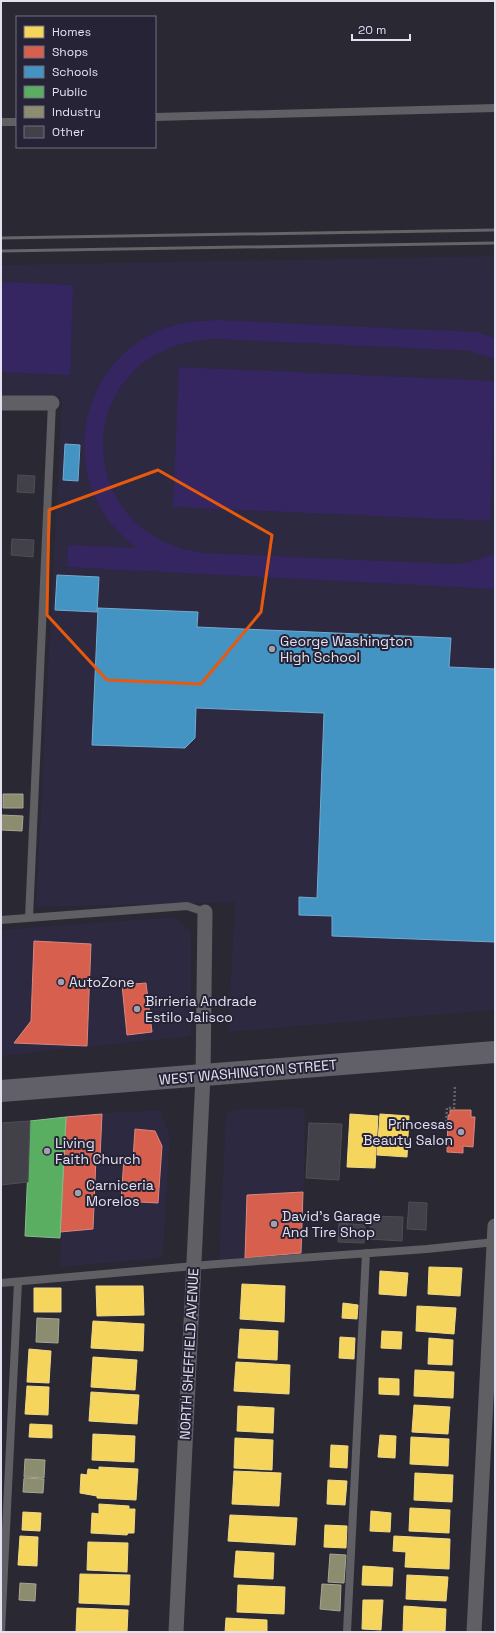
<svg xmlns="http://www.w3.org/2000/svg" width="496" height="1633" viewBox="0 0 496 1633" font-family="'Space Grotesk',sans-serif">
<style>
.built{fill:#2d2941}
.green{fill:#352560}
.homes{fill:#f6d55c;stroke:#f0d988}
.shops{fill:#d6604d;stroke:#da877e}
.schools{fill:#4393c3;stroke:#73aad0}
.public{fill:#5aae61;stroke:#83bd8c}
.industry{fill:#8c8c6e;stroke:#a6a695}
.building{fill:#424049;stroke:#4e4c55}
.lines{fill:none;stroke-linecap:round;stroke-linejoin:round}
.path{stroke:#636268;stroke-width:2.5;stroke-dasharray:2 2;stroke-linecap:butt}
.service{stroke:#605f64;stroke-width:8}
.minor{stroke:#605f64;stroke-width:15}
.primary{stroke:#616068;stroke-width:22}
.rail{stroke:#656469;stroke-width:3}
.marked{fill:none;stroke:#e8590c;stroke-width:3;stroke-linejoin:round}
.poi-dot{fill:#a2a0ad;stroke:#272337;stroke-width:1.5}
.labels{text-anchor:middle;dominant-baseline:central;stroke-width:4;stroke-linejoin:round;paint-order:stroke}
.poi-label{font-size:14px;fill:#e3e1ef;stroke:#272337;text-anchor:start}
.street-label{font-size:14px;fill:#e3e1ef;stroke:#272337}
</style>
<rect width="100%" height="100%" fill="#2a2832"/>
<path class="built" d="M495,256V1010L228,1032L235,902L36,907L62,397L1,395V265Z
M176,917L191,932V1036L1,1056V930Z
M305,1108L303,1255L219,1262L226,1112L237,1109Z
M160,1110L170,1136L163,1252L159,1258L60,1267L66,1115Z"/>
<path class="green" d="M1,282L73,285L70,375L1,372Z
M218,320L476,332L495,338V359L470,351L453,350L217,339C72,342 63,534 204,553L451,564L467,563L495,554V589L67,567L68,545L137,548C127,540 117,532 109,521C63,458 83,369 153,333C173,323 195,321 218,320Z
M179,367L495,381L490,521L173,507Z"/>
<path class="homes" d="M350,1114L378,1116L375,1168L347,1167Z
M380,1114L409,1116L407,1157L377,1155Z
M429,1267L462,1268L460,1296L428,1294Z
M380,1271L408,1273L406,1296L379,1294Z
M242,1284L285,1286L284,1322L240,1319Z
M96,1286H143L144,1315L97,1316Z
M34,1288H61V1312H34Z
M343,1303L358,1305L357,1319L342,1318Z
M417,1306L456,1308L454,1334L416,1331Z
M93,1321L144,1324L143,1351L91,1348Z
M240,1329L278,1331L277,1360L238,1358Z
M382,1331L402,1332L401,1349L381,1348Z
M340,1337L355,1338L354,1359L339,1358Z
M429,1338L453,1340L452,1365L428,1364Z
M29,1349L51,1351L49,1383L27,1382Z
M93,1357L137,1360L135,1390L91,1387Z
M236,1362L290,1365L289,1394L234,1391Z
M415,1370L454,1372L453,1398L414,1396Z
M379,1378L399,1379V1395L379,1394Z
M27,1386L49,1387L48,1415L25,1414Z
M91,1392L139,1395L137,1424L89,1421Z
M414,1405L450,1407L448,1434L412,1432Z
M238,1406L274,1408L273,1433L237,1431Z
M30,1424L52,1425V1438L29,1437Z
M93,1434L135,1436L134,1462L92,1460Z
M380,1435L396,1436L395,1458L378,1457Z
M411,1437L449,1439L448,1466L410,1464Z
M235,1438L273,1440L272,1470L234,1468Z
M331,1445L348,1446L347,1468L330,1467Z
M99,1467L138,1469L136,1500L97,1498V1496L80,1493L81,1474L87,1475L88,1469L99,1470Z
M234,1471L281,1473L279,1506L232,1504Z
M415,1473L453,1475L452,1502L414,1500Z
M328,1480L347,1481L345,1505L327,1504Z
M99,1504L129,1506V1509H135L134,1533H128L127,1535L91,1533L92,1513L99,1514Z
M410,1508L450,1510L449,1533L409,1531Z
M371,1511L391,1513L390,1532L370,1531Z
M23,1512L41,1513L40,1531L22,1530Z
M230,1515L297,1518L295,1545L228,1541Z
M325,1525L347,1526L346,1548L324,1547Z
M20,1536L38,1537L37,1566L18,1565Z
M394,1536L450,1539L449,1569L405,1567L406,1552L393,1551Z
M88,1542L128,1543L127,1572L87,1570Z
M236,1551L274,1553L273,1579L234,1577Z
M363,1566L393,1568L392,1586L362,1585Z
M80,1574L130,1575L129,1605L79,1603Z
M407,1575L448,1577L446,1601L406,1599Z
M238,1585L285,1587L284,1614L237,1612Z
M363,1600H383L381,1630L362,1629Z
M404,1606L446,1609L445,1632H403Z
M77,1608L128,1610L127,1632H76Z
M226,1618L267,1620V1632H225Z"/>
<path class="shops" d="M34,941L91,944L87,1046L14,1043L31,1021Z
M146,983L152,1032L127,1035L122,985Z
M450,1110H471V1117H475L473,1147L463,1146V1153L447,1152L448,1115H450Z
M102,1114L100,1158H96L93,1229L60,1232L66,1117Z
M135,1129L155,1131L162,1146L158,1203L121,1201L124,1158L133,1159Z
M303,1192L301,1253L245,1258L247,1195Z"/>
<path class="schools" d="M65,444L80,445L78,481L63,480Z
M57,575L99,577L97,612L55,610Z
M98,608L198,612L197,627L451,638L449,667L495,669V942L332,936V916L299,915V897L317,898L324,713L196,708L195,738L185,748L92,745Z"/>
<path class="public" d="M66,1117L60,1238L25,1236L30,1121Z"/>
<path class="industry" d="M3,794H23V808H3Z
M1,815L23,816L22,831L1,830Z
M37,1318L59,1319L58,1343L36,1342Z
M25,1459L45,1460L44,1478L24,1477Z
M24,1478L44,1479L43,1493L23,1492Z
M330,1554L346,1555L344,1583L328,1582Z
M20,1583L36,1584L35,1601L19,1600Z
M322,1584L341,1585L340,1611L320,1609Z"/>
<path class="building" d="M18,475L35,476L34,493L17,492Z
M12,539L34,540L33,557L11,555Z
M30,1121L28,1182L1,1185V1123Z
M309,1123L342,1124L339,1180L306,1178Z
M409,1202L427,1203L426,1230L407,1229Z
M371,1216L403,1217L402,1241L369,1239Z
M339,1223L365,1225L364,1243L338,1242Z"/>
<g class="lines">
<path class="path" d="M454,1109L455,1086
M446,1126L447,1108H454"/>
<path class="service" d="M155,117L495,108
M1,122H17
M29,918L52,403
M1,920L187,906L205,912
M1,1283L217,1264L427,1249L495,1242
M1,1632L18,1282
M347,1632L366,1253"/>
<path class="minor" d="M1,403H52
M176,1632L203,1076L205,912
M474,1632L495,1226"/>
<path class="primary" d="M1,1091L495,1052"/>
<path class="rail" d="M1,238L495,230
M1,251L495,243"/>
</g>
<path class="marked" d="M158,470L272,535L261,612L201,684L107,680L47,615L49,510Z"/>
<g class="poi-dot">
<circle cx="272" cy="649" r="4"/>
<circle cx="61" cy="982" r="4"/>
<circle cx="137" cy="1009" r="4"/>
<circle cx="461" cy="1132" r="4"/>
<circle cx="47" cy="1151" r="4"/>
<circle cx="78" cy="1193" r="4"/>
<circle cx="274" cy="1224" r="4"/>
</g>
<g class="labels">
<g class="poi-label">
<text x="280" y="641">George Washington<tspan x="280" dy="16">High School</tspan></text>
<text x="69" y="982">AutoZone</text>
<text x="145" y="1001">Birrieria Andrade<tspan x="145" dy="16">Estilo Jalisco</tspan></text>
<text x="453" y="1124" text-anchor="end">Princesas<tspan x="453" dy="16">Beauty Salon</tspan></text>
<text x="55" y="1143">Living<tspan x="55" dy="16">Faith Church</tspan></text>
<text x="86" y="1185">Carniceria<tspan x="86" dy="16">Morelos</tspan></text>
<text x="282" y="1216">David's Garage<tspan x="282" dy="16">And Tire Shop</tspan></text>
</g>
<g class="street-label">
<text transform="translate(248 1072) rotate(-5)">WEST WASHINGTON STREET</text>
<text transform="translate(189 1354) rotate(-87)">NORTH SHEFFIELD AVENUE</text>
</g>
</g>
<rect width="496" height="1633" fill="none" stroke="#e3e1ef" stroke-width="4"/>
<rect x="16" y="16" width="140" height="132" fill="#272337" stroke="#726f81"/>
<rect x="24" y="26" width="20" height="12" fill="#f6d55c" stroke="#726f81"/>
<text x="52" y="36" font-size="12" fill="#e3e1ef">Homes</text>
<rect x="24" y="46" width="20" height="12" fill="#d6604d" stroke="#726f81"/>
<text x="52" y="56" font-size="12" fill="#e3e1ef">Shops</text>
<rect x="24" y="66" width="20" height="12" fill="#4393c3" stroke="#726f81"/>
<text x="52" y="76" font-size="12" fill="#e3e1ef">Schools</text>
<rect x="24" y="86" width="20" height="12" fill="#5aae61" stroke="#726f81"/>
<text x="52" y="96" font-size="12" fill="#e3e1ef">Public</text>
<rect x="24" y="106" width="20" height="12" fill="#8c8c6e" stroke="#726f81"/>
<text x="52" y="116" font-size="12" fill="#e3e1ef">Industry</text>
<rect x="24" y="126" width="20" height="12" fill="#424049" stroke="#726f81"/>
<text x="52" y="136" font-size="12" fill="#e3e1ef">Other</text>
<path d="M352 34v6h58v-6" fill="none" stroke="#e3e1ef" stroke-width="2"/>
<text x="358" y="34" font-size="12" fill="#e3e1ef" stroke="#272337" stroke-width="3" paint-order="stroke">20 m</text>
</svg>
